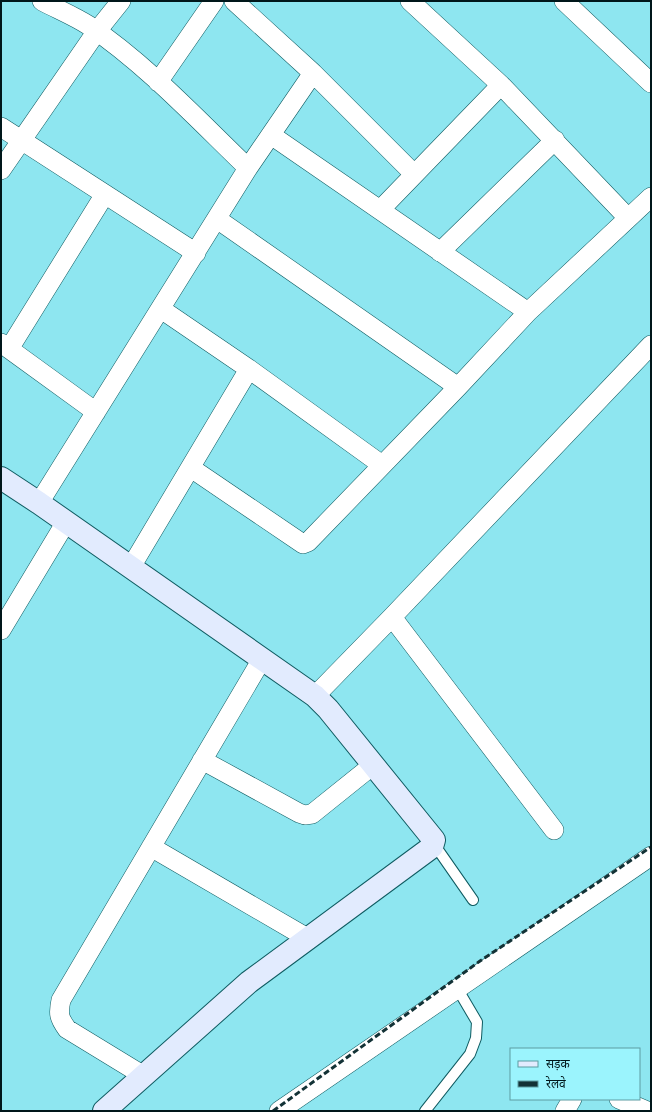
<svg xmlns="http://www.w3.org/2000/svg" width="652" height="1112" viewBox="0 0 652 1112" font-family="'Work Sans','Noto Sans Devanagari',sans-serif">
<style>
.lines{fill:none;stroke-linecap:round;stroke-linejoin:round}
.lane-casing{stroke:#0f5b61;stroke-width:12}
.street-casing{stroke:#0f5b61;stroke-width:20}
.secondary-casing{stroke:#0f5b61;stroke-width:24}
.lane{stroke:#fff;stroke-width:10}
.street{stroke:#fff;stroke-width:19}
.secondary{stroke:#e2ebfe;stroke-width:22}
.rail{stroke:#133236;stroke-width:3;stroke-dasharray:6 3;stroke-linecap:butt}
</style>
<rect width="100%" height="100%" fill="#8ee6f0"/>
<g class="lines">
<defs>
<path id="lane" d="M434,844L473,900
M425,1111L470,1054L476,1038L477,1022L457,988"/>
<path id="street" d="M42,1C57,9 74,16 88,25C146,64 198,120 248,168
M234,1L313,73L414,174
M410,1L501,85L628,218
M564,1L651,83
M158,82L214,1
M1,127L196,253
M271,135L528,312
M1,170L97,31L121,1
M380,210L501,85
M217,219L458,387
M440,252L555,140
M161,309L249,369L382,465
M1,343L96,412
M9,349L105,194
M191,468L303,544L308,542L458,387L528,312L651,197
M39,503L248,168L313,73
M131,567L249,369
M392,617L554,830
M1,630L66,522
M315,696L392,617L651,345
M202,760L299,813L305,815L312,814L373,765
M151,847L309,939
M144,1076L67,1029C59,1018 58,1014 61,1000L262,659
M619,1099L647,1111
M279,1111L651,856
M565,1111L572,1099"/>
<path id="secondary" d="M1,478L39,503L315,696L328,709L434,840L432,847L249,982L104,1111"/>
</defs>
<use href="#lane" class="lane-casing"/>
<use href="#street" class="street-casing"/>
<use href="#secondary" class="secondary-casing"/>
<use href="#lane" class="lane"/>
<use href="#street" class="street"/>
<use href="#secondary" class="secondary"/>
<path class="rail" d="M273,1111L480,961L651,847"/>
</g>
<rect width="652" height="1112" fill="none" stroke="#00171a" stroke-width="4"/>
<rect x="510" y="1048" width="130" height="52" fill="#9bf4fd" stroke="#5d9ca2"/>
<rect x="518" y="1061" width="20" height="6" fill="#e2ebfe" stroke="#5d9ca2"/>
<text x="546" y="1068" font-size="12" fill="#00171a">सड़क</text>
<rect x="518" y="1081" width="20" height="6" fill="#133236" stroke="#5d9ca2"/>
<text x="546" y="1088" font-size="12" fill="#00171a">रेलवे</text>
</svg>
